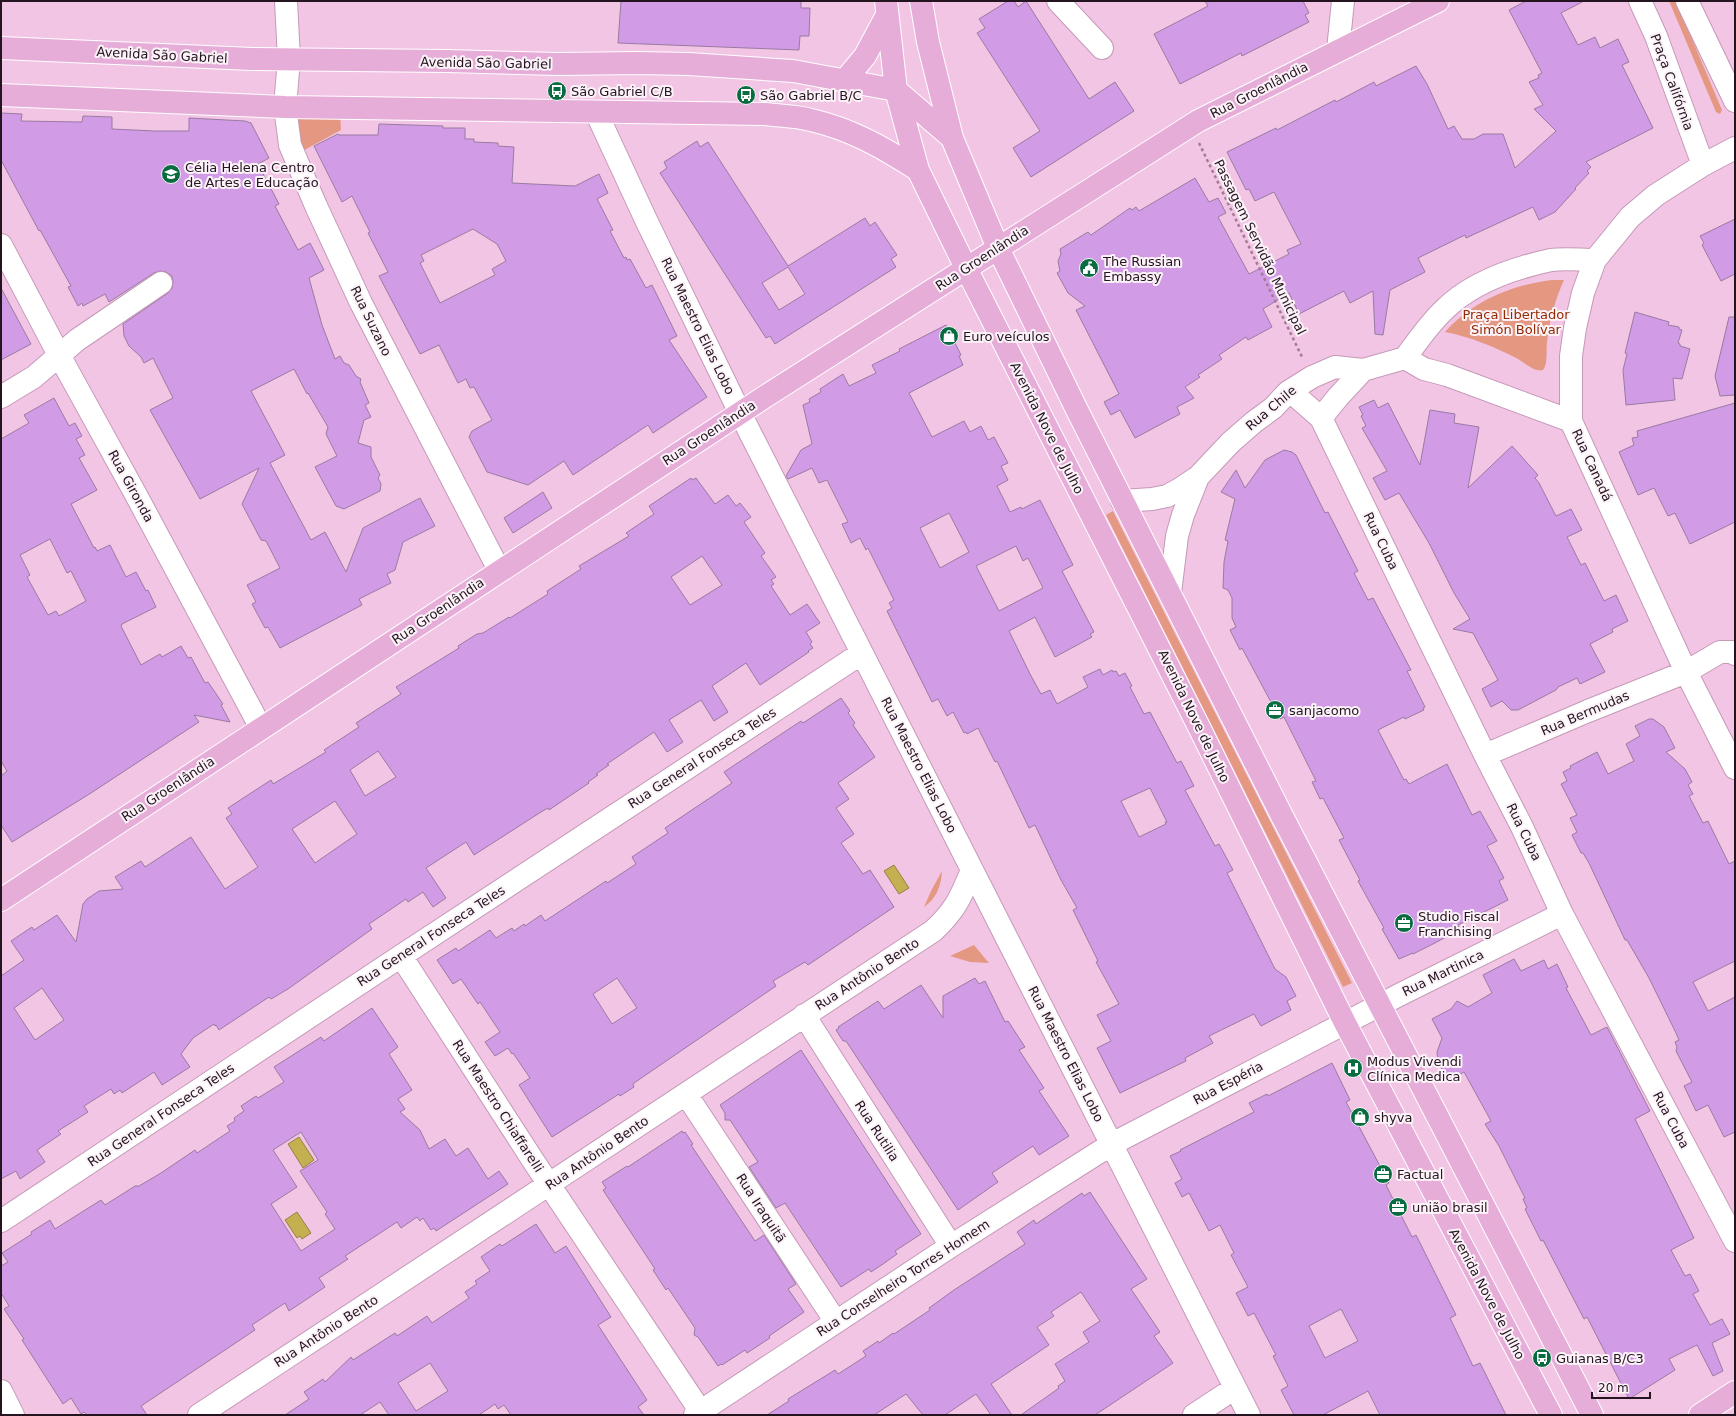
<svg xmlns="http://www.w3.org/2000/svg" width="1736" height="1416" viewBox="0 0 1736 1416" font-family="'DejaVu Sans',sans-serif">
<style>
.green{fill:#e59881}
.water{fill:#c4b050;stroke:#948142}
.building{fill:#d29be5;stroke:#987ba2;fill-rule:evenodd}
.lines{fill:none;stroke-linecap:round;stroke-linejoin:round}
.minor-casing{stroke:#c599b8;stroke-width:24}
.major-casing{stroke:#fff;stroke-width:24}
.path{stroke:#9f7d95;stroke-width:2.5;stroke-dasharray:3 3;stroke-linecap:butt}
.minor{stroke:#fff;stroke-width:22}
.major{stroke:#e6add8;stroke-width:22}
.labels{text-anchor:middle;dominant-baseline:central;stroke-width:4;stroke-linejoin:round;paint-order:stroke}
.street-label{font-size:13px;fill:#241420;stroke:#fcf3f9}
.poi-label{font-size:13px;fill:#241420;stroke:#fcf3f9;text-anchor:start}
.park-label{font-size:13px;fill:#942a00;stroke:#fcf3f9}
</style>
<rect width="100%" height="100%" fill="#f3c5e5"/>
<path class="green" d="M1669,1H1676L1722,110L1720,114L1716,112Z
M290,110L340,111L341,130L299,153Z
M1552,280H1564C1555,300 1549,322 1547,343C1546,351 1548,364 1543,370C1534,372 1525,363 1518,359C1495,347 1471,337 1445,332C1473,301 1511,285 1552,280Z
M1113,511L1352,983L1343,987L1106,515Z
M942,871C941,886 937,898 924,907L931,891Z
M974,945L989,963L970,962L950,956Z"/>
<path class="water" d="M894,865L909,888L899,894L884,871Z
M299,1137L314,1160L303,1168L288,1144Z
M297,1212L311,1233L302,1239L300,1236L297,1238L285,1220Z"/>
<path class="building" d="M621,1H801V8H810L809,36H800L799,50L618,43Z
M1008,1H1014L1018,7L1026,1L1089,99L1115,82L1134,111L1031,177L1013,148L1040,131L977,33L985,28L979,19Z
M1205,1H1303L1309,13L1305,15L1309,22L1242,56L1241,53L1180,84L1154,34L1208,6Z
M1526,1H1584L1561,13L1578,45L1595,37L1600,48L1618,39L1629,62L1622,65L1653,128L1586,162L1591,167L1587,171L1589,173L1575,188L1576,189L1555,212L1539,220L1533,207L1466,238L1465,235L1418,258L1425,272L1390,290L1383,335L1375,334L1373,291L1350,303L1344,291L1299,314L1289,293L1263,309L1272,327L1248,340L1246,337L1219,355L1222,359L1198,375L1200,377L1185,387L1194,398L1177,407L1180,414L1135,438L1120,410L1111,415L1104,402L1119,394L1076,310L1085,306L1068,293L1057,273L1060,271L1058,261L1061,254L1060,249L1088,232L1091,235L1130,208L1132,210L1136,207L1139,211L1195,178L1209,202L1218,198L1226,213L1218,217L1249,274L1289,254L1287,250L1301,244L1274,192L1255,201L1249,189L1246,190L1227,152L1276,128L1277,130L1335,100L1336,102L1374,82L1376,86L1416,66L1427,84L1448,129L1454,126L1462,139H1474L1483,134H1503L1515,168L1556,131L1534,109L1543,105L1529,82L1539,78L1538,75L1542,73L1509,10Z
M1,113L22,114L21,121L82,122L83,116L112,117V129L155,131H189V118L245,121L251,123L269,158L258,164L279,204L275,206L298,250L310,243L324,270L309,278L322,325L335,359L340,356L344,363L349,365L356,376L361,379L360,382L369,403L365,405L371,417L364,420L358,443L371,447V457L380,475L378,478L381,484L380,491L344,509L336,506L315,467L337,456L326,434L328,427L308,393L307,394L294,369L251,391L285,455L270,463L311,540L325,532L346,572L363,528L420,498L435,526L403,542L395,570L387,574L391,583L359,599L362,605L280,648L268,627L265,628L252,604L256,602L247,585L280,568L266,541L261,540L242,504L259,468L200,499L150,410L173,398L153,358L144,363L141,357L129,346L124,336L123,324L168,293L172,288L173,282L172,276L166,272L160,271L154,273L109,302L105,294L83,306L82,303L78,306L68,287L71,286L40,230L39,231L1,160Z
M379,124L443,126V128H465V139H474V142L498,143V146L514,147L512,183L575,186L599,174L608,193L597,199L613,230L610,231L624,258L626,257L627,260L630,259L646,288L652,285L677,336L669,340L707,397L653,433L648,425L573,475L564,461L528,485L487,472L469,437L472,431L492,420L474,387L470,388L466,379L458,383L439,345L420,354L379,276L388,272L368,233L370,232L352,196L342,202L314,146L338,134L339,135H378ZM473,229L497,244L506,261L492,269L495,275L440,303L420,263L424,261L421,255Z
M697,141L700,147L708,142L788,266L865,218L870,226L875,222L897,255L891,259L896,267L775,344L770,336L766,338L660,173L667,168L664,162ZM788,267L805,294L779,310L762,283Z
M1735,219V274L1721,281L1702,245L1704,243L1700,236Z
M1,288L31,344L1,360Z
M1635,312L1669,322L1668,325L1679,327V329L1682,330L1678,343L1680,344V346L1690,349L1682,379L1673,378L1675,400L1626,405L1623,370L1627,354L1625,353Z
M1729,317H1735V395L1720,396L1715,376Z
M946,325L961,355L959,356L963,365L909,393L932,437L964,421L970,432L981,426L988,440L994,437L1008,463L1001,466L1008,480L997,486L1010,512L1021,507L1022,509L1040,500L1073,565L1062,571L1094,632L1090,634L1092,637L1055,657L1035,617L1009,631L1030,674L1041,694L1050,690L1057,704L1088,687L1083,677L1100,669L1103,675L1112,670L1113,672L1116,671L1119,676L1125,673L1132,686L1130,687L1144,714L1150,712L1177,763L1181,761L1194,786L1185,790L1215,846L1219,844L1233,870L1227,873L1275,969L1286,977L1296,996L1287,1001L1291,1010L1282,1015L1261,1026L1254,1014L1209,1036L1213,1043L1185,1058L1186,1061L1120,1093L1097,1048L1111,1041L1097,1015L1119,1004L1096,962L1098,961L1073,910L1077,908L1061,880L1035,825L1029,828L997,761L995,762L978,728L967,734L966,732L964,733L953,712L947,716L938,699L932,702L887,611L892,608L889,603L894,600L868,548L866,550L860,538L851,543L842,524L848,522L827,480L819,483L812,468L788,479L786,476L801,450L812,444L803,405L810,402L809,399L821,392L820,389L843,374L849,386L876,373L872,365L900,351L899,349ZM949,513L969,552L940,568L920,528ZM1016,546L1023,561L1028,558L1043,588L999,611L976,566ZM1150,788L1167,822H1165L1166,824L1139,837L1121,801Z
M54,398L69,426L75,423L82,436L76,439L85,455L79,458L97,490L71,504L94,548L95,547L97,551L110,545L126,577L136,572L146,591L148,590L156,607L122,624L121,626L141,665L160,654L162,657L181,646L188,658L191,657L205,683L208,682L223,704L221,705L230,722L194,715L199,722L91,793L12,842L1,825V776L7,771L1,761V439L29,423L24,415ZM50,539L67,573L71,571L86,601L59,616L56,611L48,615L27,577L30,575L20,555Z
M1374,400L1378,408L1388,403L1420,465L1430,410L1455,414L1454,423L1479,427L1468,488L1512,446L1538,475L1535,478L1539,483L1556,516L1571,509L1582,530L1567,537L1581,565L1585,563L1604,601L1616,595L1628,621L1612,629L1613,632L1590,644L1605,672L1580,684L1577,678L1558,687L1556,690L1518,710H1511L1502,701L1491,707L1482,689L1498,680L1473,633L1453,629L1470,619L1454,593L1429,543L1399,493L1385,500L1373,478L1387,471L1362,428L1366,426L1361,416L1363,415L1359,407Z
M1735,403V522L1690,544L1675,513L1668,516L1654,488L1638,495L1619,452L1634,445L1632,438L1638,437L1637,431Z
M1284,450L1292,452L1296,455L1325,513L1328,512L1358,571L1354,573L1368,600L1373,598L1411,670L1407,671L1425,707L1423,708L1424,710L1405,719L1404,717L1378,730L1404,780L1406,779L1409,784L1447,764L1472,815L1480,811L1497,841L1487,846L1504,878L1499,881L1508,900L1458,925L1459,927L1444,934L1446,937L1433,944L1413,954V953L1399,959L1382,929L1384,928L1358,881L1360,880L1339,840L1344,838L1323,798L1320,799L1312,782L1316,781L1284,717L1280,719L1242,648L1240,650L1230,630L1236,627L1232,618V598L1228,590L1223,588L1224,562L1228,541L1225,540L1235,499L1221,492L1236,470L1245,488L1265,460Z
M691,478L692,480L696,478L715,504L728,495L736,506L740,503L751,517L744,522L765,553L761,556L776,577L771,580L774,584L771,586L790,615L807,604L820,623L806,632L812,642L810,644L813,648L808,651L809,652L760,685L746,663L712,686L728,712L714,721L701,700L669,720L683,742L667,752L654,732L607,764L609,765L596,774L598,775L588,782L589,783L549,810L548,808L541,812L474,855L466,842L426,868L446,898L433,907L423,892L408,902L406,899L369,924L372,929L288,989L271,999L269,997L219,1030L216,1025L215,1026L214,1024L193,1038L181,1054L190,1067L162,1085L154,1072L122,1093L120,1090L114,1094L111,1089L84,1106L88,1112L58,1131L61,1134L37,1150L45,1162L20,1179L16,1171L1,1179V976L24,960L11,941L32,927L34,930L57,915L76,942L83,904L87,899L99,891L123,889L115,877L141,861L145,867L191,837L225,889L258,867L226,818L232,814L228,808L271,780L273,784L326,752L324,750L359,727L356,723L401,694L396,687L459,648L458,646L477,634L483,633L509,617L510,618L548,594L547,591L581,569L579,566L629,536L626,533L654,514L649,506ZM702,556L722,585L690,605L671,577ZM378,751L396,777L365,796L350,770ZM335,801L357,834L315,863L292,829ZM42,988L64,1020L35,1040L14,1008Z
M543,492L552,508L513,533L504,518Z
M841,698L850,711L848,713L855,723L853,725L875,757L838,783L849,799L836,808L854,834L841,843L863,874L870,870L894,907L808,965L805,962L773,981L776,986L634,1083L633,1085L634,1087L620,1096L619,1094L552,1137L519,1085L530,1078L513,1053L512,1054L508,1048L495,1056L485,1042L500,1032L480,1002L478,1004L461,979L453,984L437,960L456,948L458,951L490,930L496,938L512,928L514,931L524,924L525,926L541,915L545,921L606,881L607,883L636,864L632,857L668,833L665,828L732,783L724,772L801,721L803,723ZM617,978L637,1008L612,1024L593,994Z
M1649,719H1653L1664,727L1675,748L1666,752L1685,769L1692,782L1688,785L1693,794L1689,796L1703,823L1708,821L1729,864L1735,861V961L1693,982L1708,1011L1735,997V1132L1724,1137L1708,1105L1696,1111L1684,1086L1692,1082L1676,1051L1677,1047L1675,1042L1679,1040L1676,1033L1649,978L1627,940H1625L1589,863L1583,853H1581L1572,835L1577,832L1570,818L1577,815L1561,784L1567,781L1563,772L1571,768L1570,766L1597,752L1608,774L1634,761L1626,744L1640,736L1635,726Z
M1514,959L1521,971L1544,960L1548,969L1557,964L1568,987L1566,988L1591,1035L1607,1027L1650,1111L1635,1119L1694,1238L1671,1250L1685,1276L1690,1274L1699,1291L1693,1294L1710,1325L1722,1319L1730,1334L1712,1343L1723,1371L1713,1376L1697,1345L1669,1359L1675,1370L1629,1399L1587,1317L1584,1319L1543,1240L1541,1241L1525,1209L1527,1208L1523,1199L1525,1198L1499,1146L1485,1124L1491,1121L1464,1072L1449,1081L1438,1062L1437,1052L1442,1038L1432,1019L1451,1009L1457,1001L1468,1007L1492,993L1483,975Z
M975,978L979,984L985,981L1005,1022L1008,1021L1025,1047L1019,1050L1044,1088L1039,1091L1069,1136L1039,1155L1033,1146L992,1173L998,1182L958,1210L846,1041H843L836,1030L839,1028L838,1027L878,1001L884,1009L921,985L943,1018V996Z
M372,1008L398,1047L389,1054L412,1090L398,1099L405,1109L400,1112L420,1130L429,1149L445,1139L456,1156L468,1148L488,1179L499,1171L508,1184L436,1231L434,1228L431,1230L423,1218L420,1221L417,1217L401,1228L397,1222L345,1256L348,1259L319,1278L325,1287L289,1311L285,1303L252,1325L255,1330L141,1406L147,1415H87L84,1412L81,1414L71,1398L63,1404L22,1340L24,1339L4,1309L9,1306L1,1293V1266L8,1262L2,1253L32,1234L31,1232L50,1220L55,1229L101,1200L105,1205L135,1186H139L161,1173L195,1150L197,1153L230,1131L227,1126L235,1121L234,1118L244,1111L241,1106L256,1096L258,1098L284,1082L274,1067L321,1037L324,1041ZM301,1132L318,1160L300,1171L327,1212L325,1214L335,1229L301,1251L271,1204L297,1187L273,1150Z
M801,1050L921,1234L895,1251L897,1254L883,1264L871,1272L869,1269L841,1287L785,1203L776,1208L749,1167L758,1162L730,1120H725V1113L720,1105Z
M1332,1063L1350,1100L1346,1102L1389,1183L1386,1185L1412,1237L1416,1235L1456,1315L1450,1318L1473,1366L1480,1363L1506,1415H1380L1368,1391L1323,1415H1294L1281,1390L1288,1386L1273,1356L1276,1355L1254,1313L1248,1316L1236,1293L1248,1287L1231,1255L1234,1253L1220,1225L1209,1231L1189,1193L1182,1197L1175,1183L1182,1179L1170,1156L1181,1151L1180,1150L1254,1112L1249,1103L1267,1094L1268,1096ZM1341,1309L1358,1341L1325,1358L1309,1326Z
M682,1131L683,1133L685,1132L693,1144L691,1145L755,1241L764,1235L796,1284L788,1289L804,1312L769,1336L770,1338L747,1353L745,1350L722,1365L721,1364L718,1366L698,1337L694,1335L695,1328L668,1288L666,1290L653,1270L655,1269L603,1190L606,1188L602,1182L627,1166L628,1167Z
M1090,1192L1147,1279L1131,1289L1160,1332L1154,1336L1173,1363L1095,1415H1021L1059,1388L1058,1386L1065,1381L1055,1364L1089,1342L1083,1332L1100,1321L1081,1292L1051,1312L1054,1316L1037,1327L1049,1345L991,1384L1012,1415H991L976,1394L945,1415H923L906,1394L874,1415H767L789,1401L788,1399L835,1370L838,1374L866,1356L863,1351L878,1341L879,1343L893,1333L894,1334L930,1310L929,1308L954,1290L1025,1244L1017,1232L1034,1220L1036,1224L1082,1193L1084,1196Z
M536,1224L555,1253L566,1246L611,1317L598,1325L647,1400L638,1407L644,1415H511L504,1405L498,1409L495,1404L479,1415H389L380,1402L360,1415H285L309,1399L304,1392L323,1379L325,1382L351,1357L353,1360L395,1333L397,1336L427,1316L432,1323L469,1298L465,1292L477,1284L475,1281L490,1271L481,1257L500,1244L502,1246ZM430,1363L448,1391L416,1411L398,1383Z"/>
<g class="lines">
<defs>
<path id="minor" d="M286,1L289,59L285,107L290,145L316,206L361,303L499,570
M1058,1L1102,48
M1640,1L1656,36L1703,165
M1687,1L1735,101
M1338,50L1343,1
M596,112L647,222L740,413L1249,1415
M1735,148L1703,165L1656,195L1630,217L1595,260L1583,293L1575,328L1571,356V421L1686,672L1735,768
M1,245L59,355L135,493L261,728
M1405,358C1417,342 1429,324 1444,310C1471,283 1514,268 1551,260C1565,258 1581,260 1595,260
M1405,358L1424,369L1447,375L1571,421
M1288,392L1297,397L1321,418L1485,755L1522,827L1562,914L1735,1241
M1,397L34,377L77,340L161,283
M1321,418L1338,397L1363,370
M1122,501L1152,499L1167,496L1180,489L1198,477L1231,442L1254,422L1273,408L1288,392L1312,377L1335,367L1363,370L1405,358
M1170,593L1177,536L1183,515L1198,477
M1485,755L1588,711L1686,672L1720,652H1733L1735,654
M401,956L534,1162L703,1415
M804,1015L951,1246
M686,1094L836,1322
M1,1221L401,956L862,653
M1,1391L13,1415
M199,1415L933,931C955,911 961,897 972,870
M695,1415L951,1246L1112,1144L1401,994L1562,914
M1194,1415L1235,1388"/>
<path id="major" d="M886,1L896,90L918,170L966,268L1199,727L1345,1023L1551,1415
M921,1L928,42L952,138L998,248L1077,410L1282,816L1592,1415
M1,48L252,59L447,61L558,64L638,63L689,64L793,71L896,90L952,138
M845,80L865,56L887,15
M1,95L285,107L765,114C780,116 796,116 811,120C851,129 884,148 918,170
M1,900L766,396L1198,121L1438,1
M1700,1415L1735,1392"/>
</defs>
<use href="#minor" class="minor-casing"/>
<use href="#major" class="major-casing"/>
<path class="path" d="M1199,143L1303,359"/>
<use href="#minor" class="minor"/>
<use href="#major" class="major"/>
</g>
<defs>
<symbol id="bus-disc" viewBox="-11 -11 22 22"><circle r="9.5" fill="#096c41" stroke="#fcf3f9"/><path d="M-5-6H5V4H4V6H2V4H-2V6H-4V4H-5ZM-3.5-4V0h7V-4ZM-3.5 1.2v1.5H-2V1.2ZM2 1.2v1.5H3.5V1.2Z" fill="#fff"/></symbol>
<symbol id="university-disc" viewBox="-11 -11 22 22"><circle r="9.5" fill="#096c41" stroke="#fcf3f9"/><path d="M0-5L7-2L0 1L-7-2ZM-4 1L0 2.5L4 1V4Q0 6-4 4Z" fill="#fff"/></symbol>
<symbol id="civic-disc" viewBox="-11 -11 22 22"><circle r="9.5" fill="#096c41" stroke="#fcf3f9"/><path d="M-.6-6.5H3V-4.5H.6V-3L4-1V1h2V6H-6V1h2V-1L-.6-3ZM-1.2 2.5V6h2.4V2.5Z" fill="#fff"/></symbol>
<symbol id="shop-disc" viewBox="-11 -11 22 22"><circle r="9.5" fill="#096c41" stroke="#fcf3f9"/><path d="M-5-2.5h2.3a2.7 3.5 0 0 1 5.4 0H5L5.5 6h-11ZM-1.5-2.5h3a1.5 2.3 0 0 0-3 0Z" fill="#fff"/></symbol>
<symbol id="office-disc" viewBox="-11 -11 22 22"><circle r="9.5" fill="#096c41" stroke="#fcf3f9"/><path d="M-6-3h4V-5.5h4V-3h4V5H-6ZM-1-4.5V-3h2v-1.5ZM-6 0V1H6V0Z" fill="#fff"/></symbol>
<symbol id="hospital-disc" viewBox="-11 -11 22 22"><circle r="9.5" fill="#096c41" stroke="#fcf3f9"/><path d="M-5-5h3v3.5h4V-5h3V5h-3V1.5h-4V5h-3Z" fill="#fff"/></symbol>
</defs>
<g fill-rule="evenodd">
<use href="#bus-disc" x="546" y="80" width="22" height="22"/>
<use href="#bus-disc" x="735" y="84" width="22" height="22"/>
<use href="#university-disc" x="160" y="163" width="22" height="22"/>
<use href="#civic-disc" x="1078" y="257" width="22" height="22"/>
<use href="#shop-disc" x="938" y="325" width="22" height="22"/>
<use href="#office-disc" x="1264" y="699" width="22" height="22"/>
<use href="#office-disc" x="1393" y="912" width="22" height="22"/>
<use href="#hospital-disc" x="1342" y="1057" width="22" height="22"/>
<use href="#shop-disc" x="1349" y="1106" width="22" height="22"/>
<use href="#office-disc" x="1372" y="1163" width="22" height="22"/>
<use href="#office-disc" x="1387" y="1196" width="22" height="22"/>
<use href="#bus-disc" x="1531" y="1347" width="22" height="22"/>
</g>
<g class="labels">
<g class="street-label">
<text transform="translate(162 55) rotate(3)">Avenida São Gabriel</text>
<text transform="translate(486 63) rotate(1)">Avenida São Gabriel</text>
<text transform="translate(1672 82) rotate(70)">Praça Califórnia</text>
<text transform="translate(1259 90) rotate(-27)">Rua Groenlândia</text>
<text transform="translate(1260 247) rotate(64)">Passagem Servidão Municipal</text>
<text transform="translate(982 258) rotate(-33)">Rua Groenlândia</text>
<text transform="translate(371 321) rotate(64)">Rua Suzano</text>
<text transform="translate(698 326) rotate(64)">Rua Maestro Elias Lobo</text>
<text transform="translate(1271 408) rotate(-40)">Rua Chile</text>
<text transform="translate(1047 428) rotate(63)">Avenida Nove de Julho</text>
<text transform="translate(709 433) rotate(-33)">Rua Groenlândia</text>
<text transform="translate(1592 465) rotate(65)">Rua Canadá</text>
<text transform="translate(131 486) rotate(61)">Rua Gironda</text>
<text transform="translate(1381 541) rotate(64)">Rua Cuba</text>
<text transform="translate(438 611) rotate(-34)">Rua Groenlândia</text>
<text transform="translate(1585 713) rotate(-23)">Rua Bermudas</text>
<text transform="translate(1194 716) rotate(64)">Avenida Nove de Julho</text>
<text transform="translate(702 758) rotate(-33)">Rua General Fonseca Teles</text>
<text transform="translate(919 765) rotate(63)">Rua Maestro Elias Lobo</text>
<text transform="translate(168 789) rotate(-33)">Rua Groenlândia</text>
<text transform="translate(1524 832) rotate(64)">Rua Cuba</text>
<text transform="translate(431 936) rotate(-33)">Rua General Fonseca Teles</text>
<text transform="translate(1443 973) rotate(-26)">Rua Martinica</text>
<text transform="translate(867 974) rotate(-33)">Rua Antônio Bento</text>
<text transform="translate(1066 1054) rotate(63)">Rua Maestro Elias Lobo</text>
<text transform="translate(1228 1083) rotate(-28)">Rua Espéria</text>
<text transform="translate(498 1106) rotate(57)">Rua Maestro Chiaffarelli</text>
<text transform="translate(161 1115) rotate(-34)">Rua General Fonseca Teles</text>
<text transform="translate(1671 1120) rotate(62)">Rua Cuba</text>
<text transform="translate(877 1131) rotate(57)">Rua Rutilia</text>
<text transform="translate(597 1153) rotate(-34)">Rua Antônio Bento</text>
<text transform="translate(761 1208) rotate(57)">Rua Iraquitã</text>
<text transform="translate(903 1278) rotate(-33)">Rua Conselheiro Torres Homem</text>
<text transform="translate(1487 1294) rotate(62)">Avenida Nove de Julho</text>
<text transform="translate(326 1331) rotate(-33)">Rua Antônio Bento</text>
</g>
<g class="poi-label">
<text x="571" y="91">São Gabriel C/B</text>
<text x="760" y="95">São Gabriel B/C</text>
<text x="185" y="167">Célia Helena Centro<tspan x="185" dy="15">de Artes e Educação</tspan></text>
<text x="1103" y="261">The Russian<tspan x="1103" dy="15">Embassy</tspan></text>
<text x="963" y="336">Euro veículos</text>
<text x="1289" y="710">sanjacomo</text>
<text x="1418" y="916">Studio Fiscal<tspan x="1418" dy="15">Franchising</tspan></text>
<text x="1367" y="1061">Modus Vivendi<tspan x="1367" dy="15">Clínica Medica</tspan></text>
<text x="1374" y="1117">shyva</text>
<text x="1397" y="1174">Factual</text>
<text x="1412" y="1207">união brasil</text>
<text x="1556" y="1358">Guianas B/C3</text>
</g>
<g class="park-label">
<text x="1516" y="314">Praça Libertador<tspan x="1516" dy="15">Simón Bolívar</tspan></text>
</g>
</g>
<rect width="1736" height="1416" fill="none" stroke="#241420" stroke-width="4"/>
<path d="M1592 1392v6h58v-6" fill="none" stroke="#241420" stroke-width="2"/>
<text x="1598" y="1392" font-size="12" fill="#241420" stroke="#fcf3f9" stroke-width="3" paint-order="stroke">20 m</text>
</svg>
